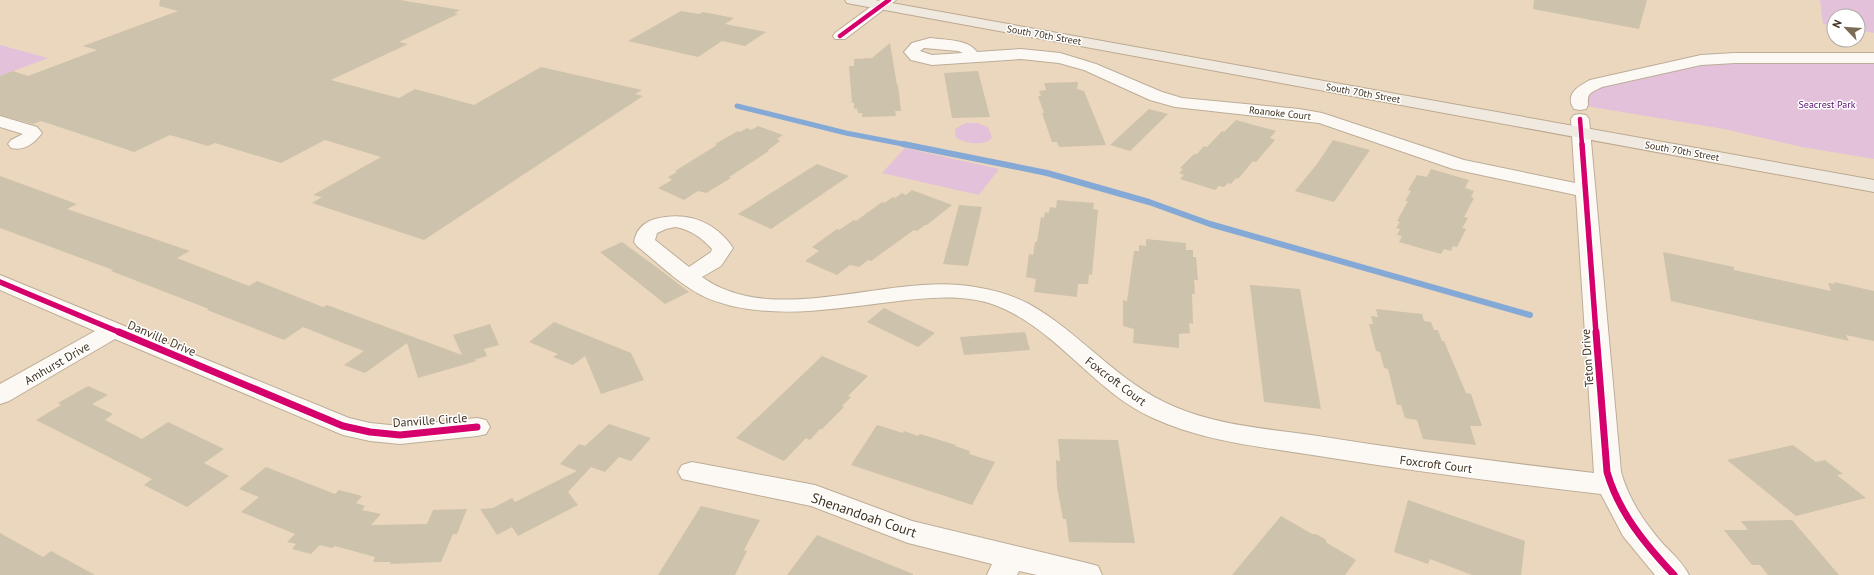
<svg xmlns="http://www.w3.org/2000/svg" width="1874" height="575" viewBox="0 0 1874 575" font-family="'PT Sans',sans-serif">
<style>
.green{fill:#e3c1da}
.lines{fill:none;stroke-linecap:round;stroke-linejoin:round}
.stream-far1{stroke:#84a9d6;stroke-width:5}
.stream{stroke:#84a9d6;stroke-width:6}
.building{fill:#cdc2ab}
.minor-casing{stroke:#bcad98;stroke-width:2}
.major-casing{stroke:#bba990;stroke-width:2}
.minor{fill:#fcf9f5;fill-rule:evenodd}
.major{fill:#f0e9df;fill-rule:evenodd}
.cycleway-far2-casing{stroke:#fff;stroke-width:6}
.cycleway-far1-casing{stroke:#fff;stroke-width:8}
.cycleway-casing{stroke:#fff;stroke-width:10}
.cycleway-far2{stroke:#d6006c;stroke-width:4.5}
.cycleway-far1{stroke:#d6006c;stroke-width:5.5}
.cycleway{stroke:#d6006c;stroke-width:7}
.labels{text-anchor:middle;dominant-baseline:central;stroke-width:3;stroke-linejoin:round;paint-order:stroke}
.far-street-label{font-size:10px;fill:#3f311e;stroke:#fff}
.far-park-label{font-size:10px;fill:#590c72;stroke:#fff}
.street-label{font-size:12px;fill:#3f311e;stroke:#fff}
.near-street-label{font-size:14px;fill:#3f311e;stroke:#fff}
</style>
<rect width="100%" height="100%" fill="#ebd7bd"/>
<path class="green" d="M1820,0H1874V33L1858,30V16H1834V26L1823,24Z
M0,45L48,58L0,76Z
M1874,58V159L1802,147L1724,129L1580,105L1582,91L1701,60Z
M966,123H977L988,127L992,138C983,147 966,143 956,138L955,129Z
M905,148L999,169L979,195L882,173Z"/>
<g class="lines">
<path class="stream-far1" d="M737,106L846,133L908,145"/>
<path class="stream" d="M903,144L1047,173L1149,202L1210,224L1530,315"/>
</g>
<path class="building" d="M160,0H400L460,10L454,13L458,14L399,42L408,44L331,80L399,98L415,89L474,105L541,67L642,90L635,94L643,96L424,240L312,203L322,197L313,195L381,157L325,140L281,163L215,143L208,146L170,135L134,152L41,121L33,124L0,115V76L13,71L28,76L97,50L83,46L178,11L159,6Z
M1534,0H1647L1639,29L1533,9Z
M681,11L699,14L703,12L734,18L725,24L766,32L745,46L722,41L698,57L628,41Z
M890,43L897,85H898L901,111H895L896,116L862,117V113H858L857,108L854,109V103H852L849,66H854V59L872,58Z
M978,71L990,117L952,118L944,73Z
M1078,82L1077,89L1084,91L1106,145L1059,147L1057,142H1052L1042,113H1044L1038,96H1041L1039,91L1046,90L1044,83Z
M1149,109L1168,114L1130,151L1110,145Z
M1236,120L1276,131L1270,138L1275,140L1256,162L1253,161L1238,179L1236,178L1231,184L1228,183L1224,187L1219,186L1215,190L1180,179L1184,175L1179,173L1183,169L1180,168L1194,154H1197L1204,146L1207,147L1222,131L1224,132Z
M758,126L783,135L777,139L780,141L767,151H769L729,177L731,178L706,193L698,191L684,200L658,188L672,180L668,177L677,172L675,171L717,145L715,144L738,131L740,132L747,128L751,130Z
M1333,140L1370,150L1334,202L1295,191L1317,164Z
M817,164L849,176L771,229L738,214Z
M1431,169L1469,180L1465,188L1474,191L1471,197L1474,198L1464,217L1468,218L1462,228L1466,229L1457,247L1453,246L1451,251L1444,249L1441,254L1399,242L1402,236L1397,235L1400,229L1396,228L1400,222L1397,221L1408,201H1405L1411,191L1408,190L1417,175L1427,177Z
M0,176L77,204L67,209L190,251L177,258L249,286L257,281L323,307L327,305L462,355L453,335L490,324L499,345L484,349L487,356L474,360L477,361L418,378L407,343L365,373L344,365L364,351L343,343L303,327L284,340L207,310L209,309L111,271L113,270L0,228Z
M912,190L952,205L927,225H925L917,231L914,230L871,261L868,260L859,267L850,265L837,275L805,261L819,251L812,247L837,229L839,230L854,220L856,221L882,202L884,203L893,197L895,198L902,193L906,195Z
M1057,200L1094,203L1093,209L1098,210L1092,275L1089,274L1088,284H1078L1077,297L1034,292L1036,279L1026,277L1029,254L1033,255L1035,242H1037L1041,217L1044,218L1045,212L1049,213L1050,207L1056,208Z
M959,205L982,207L968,266L943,264Z
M1146,239L1186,243V250H1193V257H1196L1198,280H1194L1195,294H1192L1193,324L1189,323L1190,333L1179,334V348L1133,343L1134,329L1123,326V300L1127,301L1134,251H1139V245L1146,246Z
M622,242L655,266L689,292L665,304L600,252Z
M1663,252L1734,267V270L1831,291L1828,283L1835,284L1834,282L1874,291V341L1846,335L1849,341L1671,301Z
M1250,285L1300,289L1321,409L1264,402Z
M884,308L935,333L918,347L867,322Z
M1376,309L1422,314L1424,321L1431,322L1434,330H1438L1442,341H1444L1466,393L1471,394L1482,426H1470L1476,445L1423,439L1417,420L1405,418L1401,405H1397L1388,369L1384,368L1380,352L1376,351L1369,324H1373L1371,316L1378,317Z
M554,322L631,353L644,380L601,394L585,356L573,365L553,357L558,354L529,342Z
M1025,332L1030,350L964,355L960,337Z
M822,356L868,376L848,396L851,397L842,406L844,407L822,429H820L810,440L806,438L784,461L736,438Z
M88,386L108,395L92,404L113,414L105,420L142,439L168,422L224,449L204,463L229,476L187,507L144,485L152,479L36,420L61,405L58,403Z
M609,424L651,438L631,461L619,457L605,472L591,467L568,492L578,505L518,536L512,527L497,535L480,509L493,508L512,498L515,502L577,471L560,464L579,444L585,446Z
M877,425L903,433L904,431L918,436L920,434L956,445L955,446L970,451L969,454L995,462L972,505L851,465Z
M1058,439L1118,440L1135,543L1069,542L1066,519H1063L1057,487L1056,460L1060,461Z
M1793,445L1816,462L1825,460L1843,474L1837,475L1866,498L1796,516L1727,460Z
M266,467L335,494L339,490L362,496L356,503L365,506L362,510L381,514L371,525L427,524L433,510L467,509L457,534H453L441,562L390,564L391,562H373L375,557L335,546L332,548L320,545L311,554L292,549L296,544L287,542L295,534L241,512L259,497L239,489Z
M1408,500L1525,541L1521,575H1472L1430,559L1428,564L1394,552Z
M701,506L760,520L744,550L747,551L735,575H658Z
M1281,516L1312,534H1316L1325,539L1327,543L1356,560L1345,575H1232Z
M1792,520L1839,575H1768L1760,565H1752L1724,530H1748L1741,521Z
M0,533L43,557L51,551L95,575H0Z
M817,535L913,574V575H787Z"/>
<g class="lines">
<defs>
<path id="minor" d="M880,0H896L845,39H835L833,36L835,33Z
M930,38C945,40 968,39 977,52L1021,49L1060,53L1096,64L1162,92L1182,98L1299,109L1322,113L1464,160L1575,183L1571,119L1574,115L1580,114L1586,115L1589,119L1621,472C1629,500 1644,522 1663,544C1673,554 1683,563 1689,575H1655L1623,536L1601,494C1506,483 1413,471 1319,456C1263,447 1205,442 1153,418C1092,391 1054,324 989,303C958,294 922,298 891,302C837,308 786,318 732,306C722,303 712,301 703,296C679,284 658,263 637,246L634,242C636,230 644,222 655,219C686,211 715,221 733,248L721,266L702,277C776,330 892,271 975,287C994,290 1012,295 1029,304C1081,333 1119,384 1175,407C1220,426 1270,429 1318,436C1409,451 1501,462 1594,473L1576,195L1453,169L1319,123L1175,107L1150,100L1084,70L1059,63L1021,59L932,65L911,60L904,52L912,43ZM924,48L958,51L963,53L932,55L920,51ZM675,227C690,229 702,238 712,249L711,252L689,267L655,240L657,233L666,229Z
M1735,53H1874V63H1735L1701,65L1602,87C1591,93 1587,92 1588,105L1586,109L1580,110L1574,109C1564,94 1579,86 1590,80L1701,55Z
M0,116L37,127L42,133C34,144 24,151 11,148L8,144L11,140L23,134L0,127Z
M0,275L349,418L370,423L400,426L477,418L486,420L490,427L486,434L477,436L400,444L370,441L343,435L115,339L9,401L0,404V384L95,331L0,290Z
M692,462L815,485L912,521L1087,563L1098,566L1102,575H1037L1019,571L1017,575H987L992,564L908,543L811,506L682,479L678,472L682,465Z"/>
<path id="major" d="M845,0H875L1874,180V192L852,4L847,3Z"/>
</defs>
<use href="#minor" class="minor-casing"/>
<use href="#major" class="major-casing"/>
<use href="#minor" class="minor"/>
<use href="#major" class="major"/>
<defs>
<path id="cycleway-far2" d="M840,36L889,0
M1580,119L1582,145"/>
<path id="cycleway-far1" d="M1582,144L1596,333
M0,282L121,333"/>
<path id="cycleway" d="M119,332L343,426L370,432L400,435L477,427
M1596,332L1607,472C1619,513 1645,544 1674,575"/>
</defs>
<use href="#cycleway-far2" class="cycleway-far2-casing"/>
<use href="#cycleway-far1" class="cycleway-far1-casing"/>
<use href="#cycleway" class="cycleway-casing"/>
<use href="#cycleway-far2" class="cycleway-far2"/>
<use href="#cycleway-far1" class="cycleway-far1"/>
<use href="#cycleway" class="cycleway"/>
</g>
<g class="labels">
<g class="far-street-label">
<text transform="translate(1044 35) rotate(10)">South 70th Street</text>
<text transform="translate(1363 93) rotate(10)">South 70th Street</text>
<text transform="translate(1280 113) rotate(6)">Roanoke Court</text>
<text transform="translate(1682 151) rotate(10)">South 70th Street</text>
</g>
<g class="far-park-label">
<text x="1827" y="104">Seacrest Park</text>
</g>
<g class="street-label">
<text transform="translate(162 338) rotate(23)">Danville Drive</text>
<text transform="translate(1587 358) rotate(-94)">Teton Drive</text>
<text transform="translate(57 363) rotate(-30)">Amhurst Drive</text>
<text transform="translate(1116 381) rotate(37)">Foxcroft Court</text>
<text transform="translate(430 420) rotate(-4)">Danville Circle</text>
<text transform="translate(1436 464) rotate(7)">Foxcroft Court</text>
</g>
<g class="near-street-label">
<text transform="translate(864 515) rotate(19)">Shenandoah Court</text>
</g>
</g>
<g transform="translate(1846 28) rotate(295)"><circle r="19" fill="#ffffff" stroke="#b2ada5"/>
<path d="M0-3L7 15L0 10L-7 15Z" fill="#7b6b56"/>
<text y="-6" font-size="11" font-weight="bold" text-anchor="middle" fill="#3f311e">N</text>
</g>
</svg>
